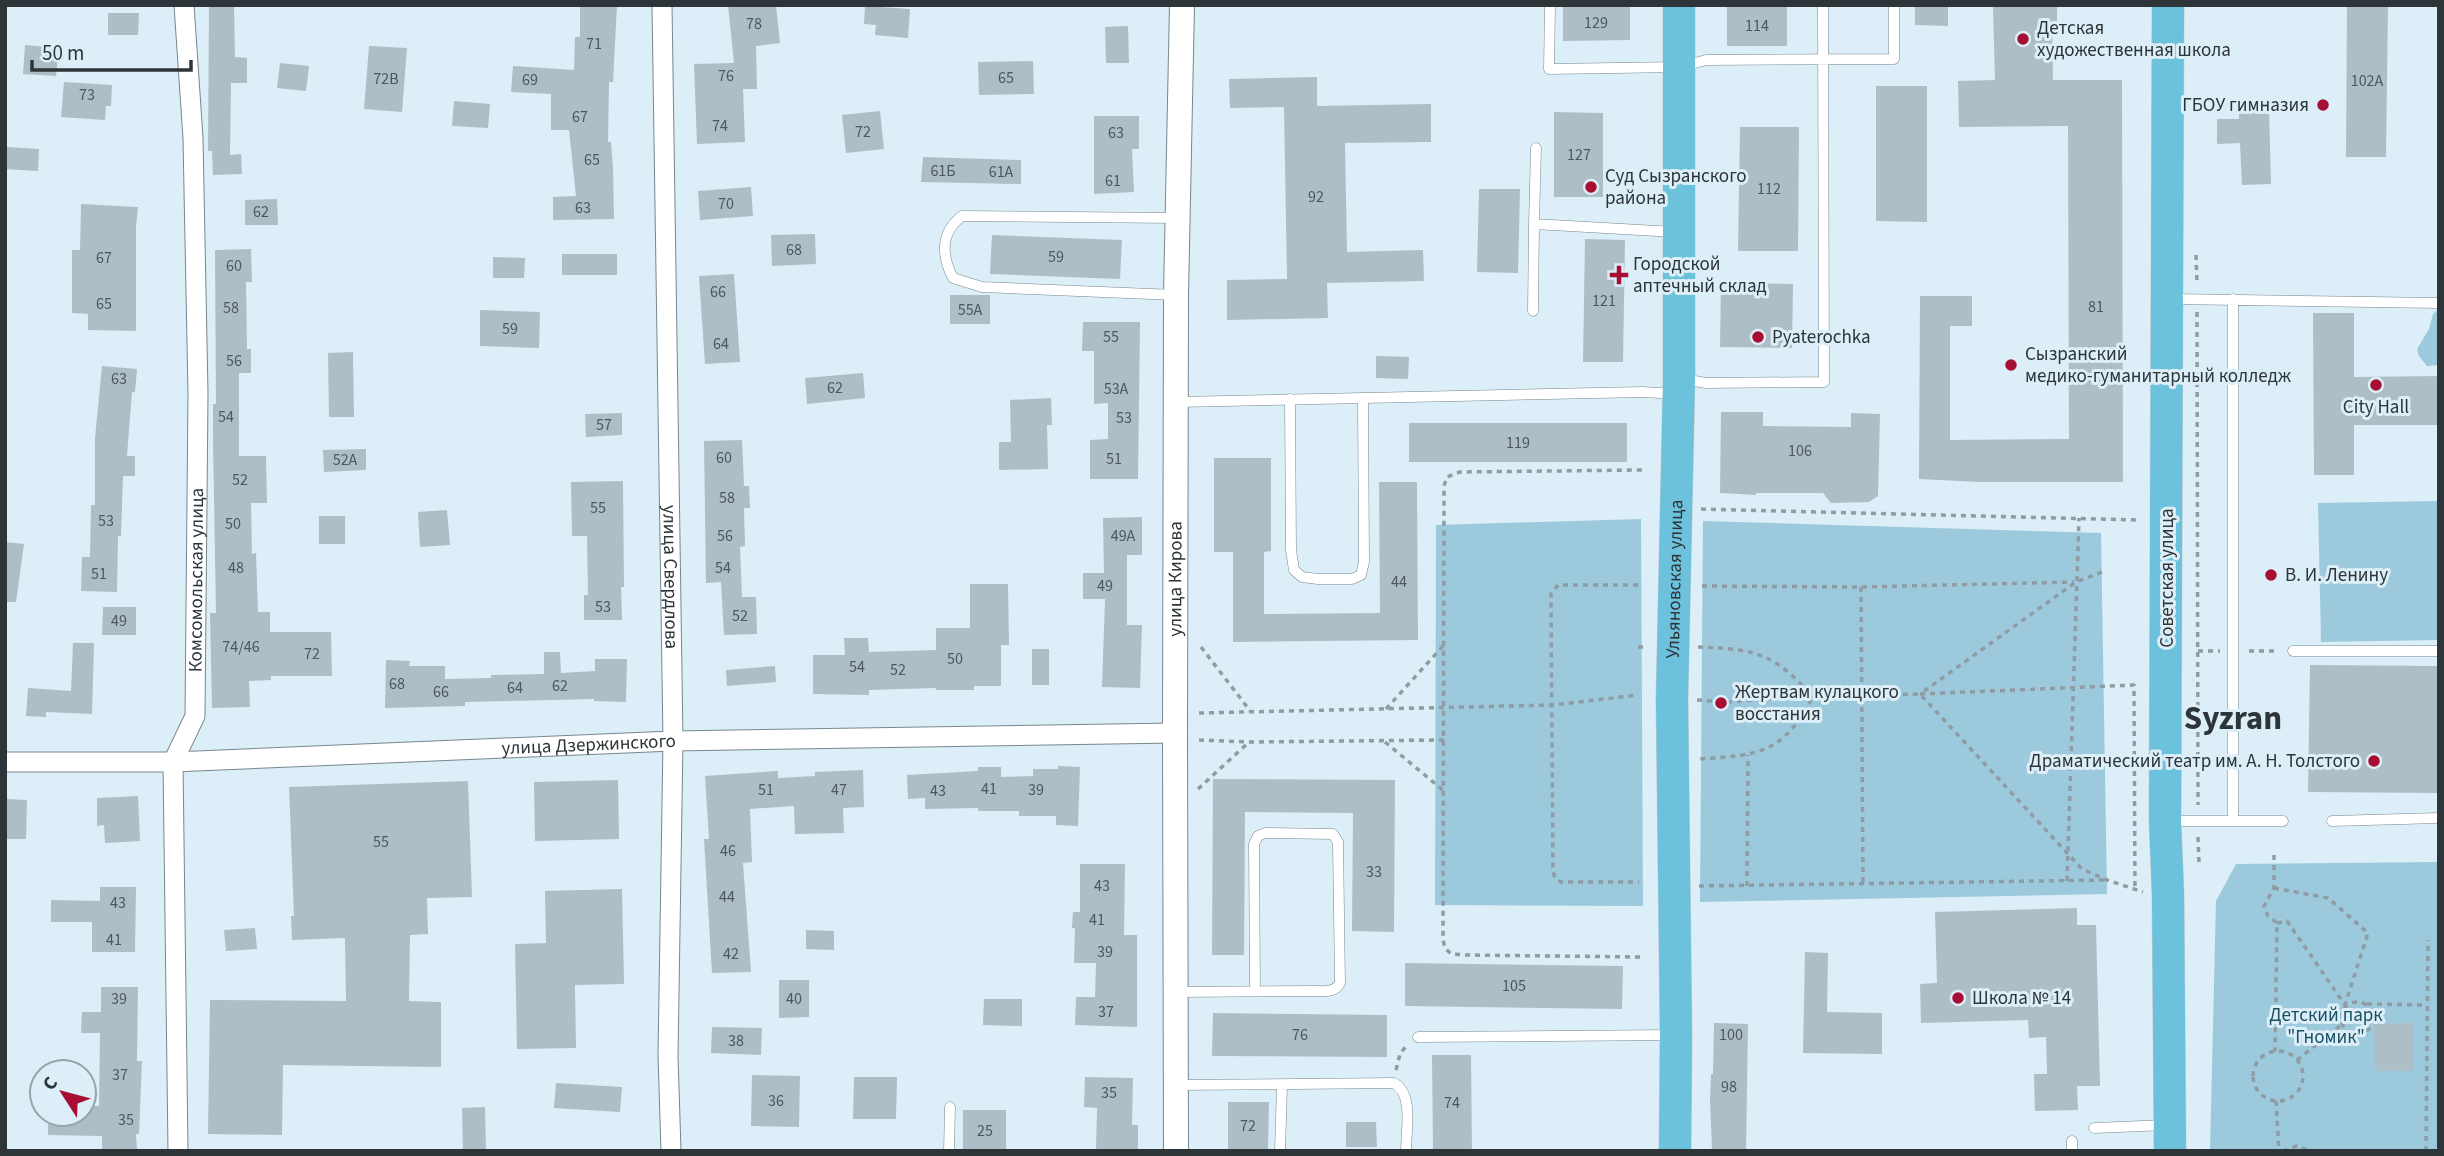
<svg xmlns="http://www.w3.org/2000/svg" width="2444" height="1156" viewBox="0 0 2444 1156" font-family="'Source Sans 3',sans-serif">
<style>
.green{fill:#9dc9dc}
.building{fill:#adbec6}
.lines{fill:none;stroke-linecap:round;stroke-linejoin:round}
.service-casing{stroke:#77878f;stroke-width:11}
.minor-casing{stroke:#77878f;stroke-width:21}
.tertiary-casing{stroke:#77878f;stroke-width:26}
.primary-casing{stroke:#cdcfcf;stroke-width:33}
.path{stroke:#8f9ca3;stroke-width:3.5;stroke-dasharray:5 5;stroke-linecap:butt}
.service{stroke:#fff;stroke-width:10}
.minor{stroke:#fff;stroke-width:19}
.tertiary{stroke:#fff;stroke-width:24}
.primary{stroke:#6cc2dc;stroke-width:32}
.poi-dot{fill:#a70e33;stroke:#dceef7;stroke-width:2.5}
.labels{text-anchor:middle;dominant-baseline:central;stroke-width:6;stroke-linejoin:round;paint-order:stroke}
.number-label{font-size:16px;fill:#4e575c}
.poi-label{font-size:19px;fill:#2e3538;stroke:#dceef7;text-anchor:start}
.street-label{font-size:19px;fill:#2e3538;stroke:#dceef7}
.park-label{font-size:19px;fill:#195065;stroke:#dceef7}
.town-label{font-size:33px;font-weight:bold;fill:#2e3538;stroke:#dceef7}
</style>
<rect width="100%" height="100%" fill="#dceef7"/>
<path class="green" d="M2439,309V365L2427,366L2419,356L2417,349L2429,329L2433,314Z
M2437,501L2439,640L2321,642L2318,503Z
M1641,519L1643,906L1435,905L1436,525Z
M1703,521L2101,533L2107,894L1700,902Z
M2439,862V1151H2210L2216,901L2236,864Z"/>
<path class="building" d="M209,5H234L235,57L247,58V83H231L230,155L241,154L242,174L213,175L212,151H208Z
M580,5H617L613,82H609L608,142H611L613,168L614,219L553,220V197L576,196L569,130H551V94L511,92L513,66L574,70L575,37H580Z
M728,5H776L780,43L756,46L757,89H743L745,142L697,144L694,64L734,63Z
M1563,5H1630V40L1563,41Z
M1727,5H1787V46H1727Z
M1915,5H1948V26L1915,25Z
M1993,5H2057V21H2052L2053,80H2122L2123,482H1979L1919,479L1920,296H1972V326H1950V440L2069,439L2068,126L1959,127L1958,81L1995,80Z
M2347,5H2388L2386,157H2346Z
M865,6L910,9L908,38L875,35L876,25L864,24Z
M108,13H139L138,35H108Z
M1128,26L1129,63H1106L1105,27Z
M25,45L59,48L56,76L23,74Z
M369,46L407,48L402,112L364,109Z
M1033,61L1034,94L979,95L978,62Z
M280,63L309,66L306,91L277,88Z
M1317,77V106L1431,104V142L1345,143L1347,252L1423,250L1424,281L1327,283L1328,318L1227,320V280L1287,279L1284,107L1230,108L1229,79Z
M64,82L112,85L111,106H106L105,120L61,117Z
M1876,86H1927V222L1876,221Z
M454,101L490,104L488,128L452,126Z
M2269,109L2271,184L2242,185L2240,143L2217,144V119H2239V110Z
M880,111L884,149L846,153L842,115Z
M1554,112L1603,113V197H1554Z
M1094,116H1139V149H1132L1134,192L1094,194Z
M1740,127H1799L1798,251H1738Z
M7,147L39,149L38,171L5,169Z
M923,157L1021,160V184L921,182Z
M751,187L753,216L700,220L698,191Z
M1479,189H1520L1518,273L1477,272Z
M277,199L278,225H245V200Z
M81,204L138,207L136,226V331L88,330V314L72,313V250H80Z
M815,234L816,264L772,266L771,235Z
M992,235L1122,240L1120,279L990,274Z
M1585,239L1625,240L1623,362H1583Z
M251,249L252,282H246L247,349H251V373H239V456H266L267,503H251L252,554L256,553L258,612H270V632H331L332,676H271V680L249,681L250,707L212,708L210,613H216L213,441V404H216L215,250Z
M562,254H617V275H562Z
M493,257L525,258L524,278H493Z
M734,274L740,362L705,364L699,276Z
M1721,283L1793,284L1792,348L1720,347Z
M950,295H990V324H950Z
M480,310L540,312L539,348L480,346Z
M2313,313H2354V377L2439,376V425H2354V475H2314Z
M1083,322H1140L1138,479H1090V440L1108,439V403L1094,404V351H1082Z
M353,352L354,417H329L328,353Z
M1376,356L1409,357L1408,379L1376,378Z
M102,366L137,369L135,392H132L127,456H135V476H123L121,536H118L117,592L81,591L82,557H90L91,505H95V438Z
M863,373L865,398L807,404L805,378Z
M1051,398L1052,425H1047L1048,469L999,470V442H1011L1010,400Z
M1721,412H1763V426L1851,427V413L1880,414L1878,496L1869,502L1831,503L1823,493H1756V495L1720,493Z
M622,413V435L586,437L585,414Z
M1409,423H1627V462H1409Z
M742,440L744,486H749L750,508H744L745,546L740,547L742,597H756L757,634L724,635L721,582L706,583L704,441Z
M366,449V470L324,472L323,450Z
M1214,458H1271V551L1264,552V614L1380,613L1379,482H1417L1418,640L1233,642V552H1214Z
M623,481L624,587H621L622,620H584V595H588L587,536H572L571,482Z
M447,510L450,545L420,547L418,512Z
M319,516H345V544H319Z
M1142,517V555H1127V625H1142L1140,688L1102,687L1105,599H1083V573H1104L1103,518Z
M5,542L24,544L16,602H5Z
M970,584H1008L1009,645H1001V686H974V690H936V688L869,690V695L813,694V655H845L844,638H868L869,652L936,650V628H970Z
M103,607H136V635H102Z
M73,643H94L92,714L46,712V717L26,716L28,688L71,691Z
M1032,649H1049V685H1032Z
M544,652H560L561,673L595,671V659H627L626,702L594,701V699L465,702V706L385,708L386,660L410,661L409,666H445V679L491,678V675L544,674Z
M2310,665L2439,666V793L2308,792Z
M775,666L776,682L727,686L726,670Z
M1058,766L1080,767L1078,826L1056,825V816H1019V811H978V808L925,809V798L908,799L907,775L978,771V767H1001V777L1033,776V769H1058Z
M863,770L864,807L843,808L844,833L795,834L794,806L750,809L752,862L743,863L751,972L712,973L704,839H709L705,776L778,771V778L815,776V772Z
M1213,779L1395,780L1394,932L1352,931L1353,813L1245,812L1244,955H1212Z
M618,780L619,839L535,841L534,782Z
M468,781L472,897L427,898L428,934L410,935L409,1001L441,1002V1067L283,1065L282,1135L208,1134L210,1000L346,1001L345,938L292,940L291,916H294L289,787Z
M138,796L140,841L105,843L104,825L97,826V798Z
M6,799L27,800L26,839H5Z
M1080,864H1125L1124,935H1137V1027L1075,1025L1076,997H1095L1096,963H1074L1075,928H1072L1073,912H1080Z
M100,887H136L135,952H92V922H51V900L100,901Z
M622,889L624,984L575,985L576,1048L517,1049L515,944L546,943L545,891Z
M2077,908V925H2096L2100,1086H2077L2078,1110L2035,1111L2034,1074H2047L2046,1037L2029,1038L2028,1020L1921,1023L1920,984L1937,983L1935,912Z
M255,928L257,949L226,951L224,930Z
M806,930L834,931V950L806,949Z
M1805,952L1828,953L1827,1012L1882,1013V1054L1803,1053Z
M1405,963L1623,966L1622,1009L1405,1006Z
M779,980H809V1017L779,1018Z
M101,987H138L137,1061H142L139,1134H136L137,1151H102V1136L48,1135V1114H84V1106H99L100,1033H81L82,1012H101Z
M984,999H1022V1026L983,1025Z
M1213,1013L1387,1015V1057L1212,1056Z
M1714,1023L1748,1024L1746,1151H1712L1710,1100L1711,1074H1713Z
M2414,1023V1071H2375L2374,1024Z
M712,1027L762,1028L761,1055L711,1053Z
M1432,1055H1471L1472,1151H1433Z
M752,1075L800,1076L799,1127L751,1126Z
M854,1077H897L896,1119H853Z
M1085,1077L1133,1078L1132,1125H1138V1151H1096L1097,1108L1084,1107Z
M556,1083L622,1087L620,1112L554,1108Z
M1228,1102H1269L1268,1151H1228Z
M485,1107L486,1151H463L462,1108Z
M963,1110H1006V1151H963Z
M1346,1122H1376L1377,1147H1346Z"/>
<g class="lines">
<defs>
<path id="service" d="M1550,5L1549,69L1680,67L1706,60L1894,59V5
M1536,148L1534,224L1675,232
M1176,295L982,287L953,278C941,255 941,232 962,216L1177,218
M2172,299L2439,303
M2233,299V820
M1533,311L1534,224
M1683,379L1706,383L1824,382L1823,5
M1290,399L1291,550L1294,570L1302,577L1318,579H1352L1361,575L1364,562L1363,398
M1177,402L1643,392L1676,394
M2293,651H2439
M2168,821H2283
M2332,821L2439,818
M1177,992L1314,991C1324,991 1335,993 1340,983L1338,842L1333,834L1265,833L1258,836L1254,844L1255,991
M1418,1037L1673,1035
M1178,1085L1394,1083C1414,1094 1406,1131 1406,1151
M2094,1128L2167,1125
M2072,1141V1151
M949,1151L950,1107
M1280,1151L1282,1085"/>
<g id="minor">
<path id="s1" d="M662,5L673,741L668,1056L671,1151"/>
<path id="s2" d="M5,762H173L673,741L1175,733"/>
<path id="s3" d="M178,1151L173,762L195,716L198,393L193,138L184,5"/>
</g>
<g id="tertiary">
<path id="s4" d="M1176,1151L1175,733L1176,295L1182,5"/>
</g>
<g id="primary">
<path d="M2168,5L2165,821L2168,894L2170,1151"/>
<path id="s5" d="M1675,1151L1676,1035L1672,699L1679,378V5"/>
</g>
</defs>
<use href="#service" class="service-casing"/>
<use href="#minor" class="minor-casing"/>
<use href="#tertiary" class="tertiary-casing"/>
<use href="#primary" class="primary-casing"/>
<path class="path" d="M2196,255L2197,283
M2197,312L2198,805
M1701,509L2136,520
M2102,572L2076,582L1920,694L2134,685L2135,891
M1638,585H1558L1551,594V604L1553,872L1555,878L1561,882H1639
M1702,586L1861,587L2074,582
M1861,587L1863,884
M1201,647L1251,712
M1638,647H1648
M1698,647C1757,649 1772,653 1813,696L1920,694L2082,869L2107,880L2143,892
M2198,651H2220
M2249,651H2279
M1697,700L1727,702L1813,696C1783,754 1760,755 1699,759
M1386,709L1443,646
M1199,713L1553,705L1638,695
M1199,740L1249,742L1445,740
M1385,742L1444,791
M1198,789L1248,743
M2198,837L2199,863
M2274,855V888L2264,906L2268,916L2277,923L2275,1051
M2067,881L2079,518
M1699,886L2104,880
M1747,886L1748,755
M2274,888L2328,898L2368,933L2345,1005
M2277,923L2287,921L2345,1005
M1640,957L1466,955L1451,954L1445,948L1443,940L1444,486L1447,477L1460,472L1642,470
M2341 1018a16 16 0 1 1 32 0a16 16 0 1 1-32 0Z
M2367,1004L2427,1005
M2253 1076a25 25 0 1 1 50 0a25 25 0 1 1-50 0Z
M2297,1060L2341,1025
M1396,1070L1400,1054L1406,1046
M2276,1101L2279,1151
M2283,1151L2297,1146L2310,1151
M2426,1151L2428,940"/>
<use href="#service" class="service"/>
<use href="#minor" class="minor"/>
<use href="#tertiary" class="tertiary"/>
<use href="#primary" class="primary"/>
</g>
<g class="poi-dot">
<circle cx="2023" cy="39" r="7"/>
<circle cx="2323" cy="105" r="7"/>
<circle cx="1591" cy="187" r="7"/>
<path d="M1615.5 264.5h7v7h7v7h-7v7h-7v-7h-7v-7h7z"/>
<circle cx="1758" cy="337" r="7"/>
<circle cx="2011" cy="365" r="7"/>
<circle cx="2376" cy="385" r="7"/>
<circle cx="2271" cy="575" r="7"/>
<circle cx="1721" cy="703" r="7"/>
<circle cx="2374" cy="761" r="7"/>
<circle cx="1958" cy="998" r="7"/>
</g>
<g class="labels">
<g class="number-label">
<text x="1596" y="23">129</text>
<text x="754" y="24">78</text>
<text x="1757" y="26">114</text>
<text x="594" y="44">71</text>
<text x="726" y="76">76</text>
<text x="1006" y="78">65</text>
<text x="386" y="79">72В</text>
<text x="530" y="80">69</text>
<text x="2367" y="81">102А</text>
<text x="87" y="95">73</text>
<text x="580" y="117">67</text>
<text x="720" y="126">74</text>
<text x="863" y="132">72</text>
<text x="1116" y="133">63</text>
<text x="1579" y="155">127</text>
<text x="592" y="160">65</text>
<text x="943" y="171">61Б</text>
<text x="1001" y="172">61А</text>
<text x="1113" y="181">61</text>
<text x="1769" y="189">112</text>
<text x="1316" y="197">92</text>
<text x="726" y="204">70</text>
<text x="583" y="208">63</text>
<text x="261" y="212">62</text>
<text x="794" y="250">68</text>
<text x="1056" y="257">59</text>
<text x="104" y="258">67</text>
<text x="234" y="266">60</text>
<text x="718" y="292">66</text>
<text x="1604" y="301">121</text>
<text x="104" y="304">65</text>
<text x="2096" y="307">81</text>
<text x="231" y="308">58</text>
<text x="970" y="310">55А</text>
<text x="510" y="329">59</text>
<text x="1111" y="337">55</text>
<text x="721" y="344">64</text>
<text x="234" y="361">56</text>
<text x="119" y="379">63</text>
<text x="835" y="388">62</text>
<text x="1116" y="389">53А</text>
<text x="226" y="417">54</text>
<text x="1124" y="418">53</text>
<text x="604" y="425">57</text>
<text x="1518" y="443">119</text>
<text x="1800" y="451">106</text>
<text x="724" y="458">60</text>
<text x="1114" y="459">51</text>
<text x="345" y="460">52А</text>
<text x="240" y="480">52</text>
<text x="727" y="498">58</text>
<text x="598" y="508">55</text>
<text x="106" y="521">53</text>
<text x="233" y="524">50</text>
<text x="725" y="536">56</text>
<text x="1123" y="536">49А</text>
<text x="236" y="568">48</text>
<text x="723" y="568">54</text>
<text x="99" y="574">51</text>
<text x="1399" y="582">44</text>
<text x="1105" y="586">49</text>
<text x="603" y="607">53</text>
<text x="740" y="616">52</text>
<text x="119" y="621">49</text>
<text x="241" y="647">74/46</text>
<text x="312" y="654">72</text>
<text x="955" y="659">50</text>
<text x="857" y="667">54</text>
<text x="898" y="670">52</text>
<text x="397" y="684">68</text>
<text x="560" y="686">62</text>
<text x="515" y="688">64</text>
<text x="441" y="692">66</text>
<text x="989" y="789">41</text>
<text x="766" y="790">51</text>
<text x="839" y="790">47</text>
<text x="1036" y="790">39</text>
<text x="938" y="791">43</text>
<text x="381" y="842">55</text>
<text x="728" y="851">46</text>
<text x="1374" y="872">33</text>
<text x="1102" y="886">43</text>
<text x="727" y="897">44</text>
<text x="118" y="903">43</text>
<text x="1097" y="920">41</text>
<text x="114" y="940">41</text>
<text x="1105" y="952">39</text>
<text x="731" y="954">42</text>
<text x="1514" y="986">105</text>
<text x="119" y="999">39</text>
<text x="794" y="999">40</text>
<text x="1106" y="1012">37</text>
<text x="1300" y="1035">76</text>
<text x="1731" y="1035">100</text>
<text x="736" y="1041">38</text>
<text x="120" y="1075">37</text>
<text x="1729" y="1087">98</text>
<text x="1109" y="1093">35</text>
<text x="776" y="1101">36</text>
<text x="1452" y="1103">74</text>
<text x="126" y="1120">35</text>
<text x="1248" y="1126">72</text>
<text x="985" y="1131">25</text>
</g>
<g class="poi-label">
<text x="2037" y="28">Детская<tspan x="2037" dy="22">художественная школа</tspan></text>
<text x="2309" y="105" text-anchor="end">ГБОУ гимназия</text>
<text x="1605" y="176">Суд Сызранского<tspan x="1605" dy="22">района</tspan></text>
<text x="1633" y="264">Городской<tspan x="1633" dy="22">аптечный склад</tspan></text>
<text x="1772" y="337">Pyaterochka</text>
<text x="2025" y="354">Сызранский<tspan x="2025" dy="22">медико-гуманитарный колледж</tspan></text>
<text x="2376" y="407" text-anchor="middle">City Hall</text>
<text x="2285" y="575">В. И. Ленину</text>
<text x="1735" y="692">Жертвам кулацкого<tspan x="1735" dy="22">восстания</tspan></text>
<text x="2360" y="761" text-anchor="end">Драматический театр им. А. Н. Толстого</text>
<text x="1972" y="998">Школа № 14</text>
</g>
<g class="street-label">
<text stroke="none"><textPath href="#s1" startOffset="572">улица Свердлова</textPath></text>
<text stroke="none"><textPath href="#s4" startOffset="572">улица Кирова</textPath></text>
<text stroke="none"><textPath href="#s5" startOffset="572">Ульяновская улица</textPath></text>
<text transform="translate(2167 578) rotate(-90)">Советская улица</text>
<text stroke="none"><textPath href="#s3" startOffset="576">Комсомольская улица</textPath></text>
<text stroke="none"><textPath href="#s2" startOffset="584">улица Дзержинского</textPath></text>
</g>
<g class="park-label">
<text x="2326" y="1015">Детский парк<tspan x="2326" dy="22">"Гномик"</tspan></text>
</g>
<g class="town-label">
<text x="2233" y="718">Syzran</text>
</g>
</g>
<rect width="2444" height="1156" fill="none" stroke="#2e3538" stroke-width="14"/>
<g transform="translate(63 1093) rotate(306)"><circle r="33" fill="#dceef7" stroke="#96a4ab" stroke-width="2"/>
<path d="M0-5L12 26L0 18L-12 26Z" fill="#a70e33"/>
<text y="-10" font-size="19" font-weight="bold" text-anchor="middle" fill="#2e3538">С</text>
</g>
<path d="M32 60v10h159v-10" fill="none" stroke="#2e3538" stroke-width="3.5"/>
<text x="42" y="60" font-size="21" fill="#2e3538" stroke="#dceef7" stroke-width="5" paint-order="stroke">50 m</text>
</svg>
